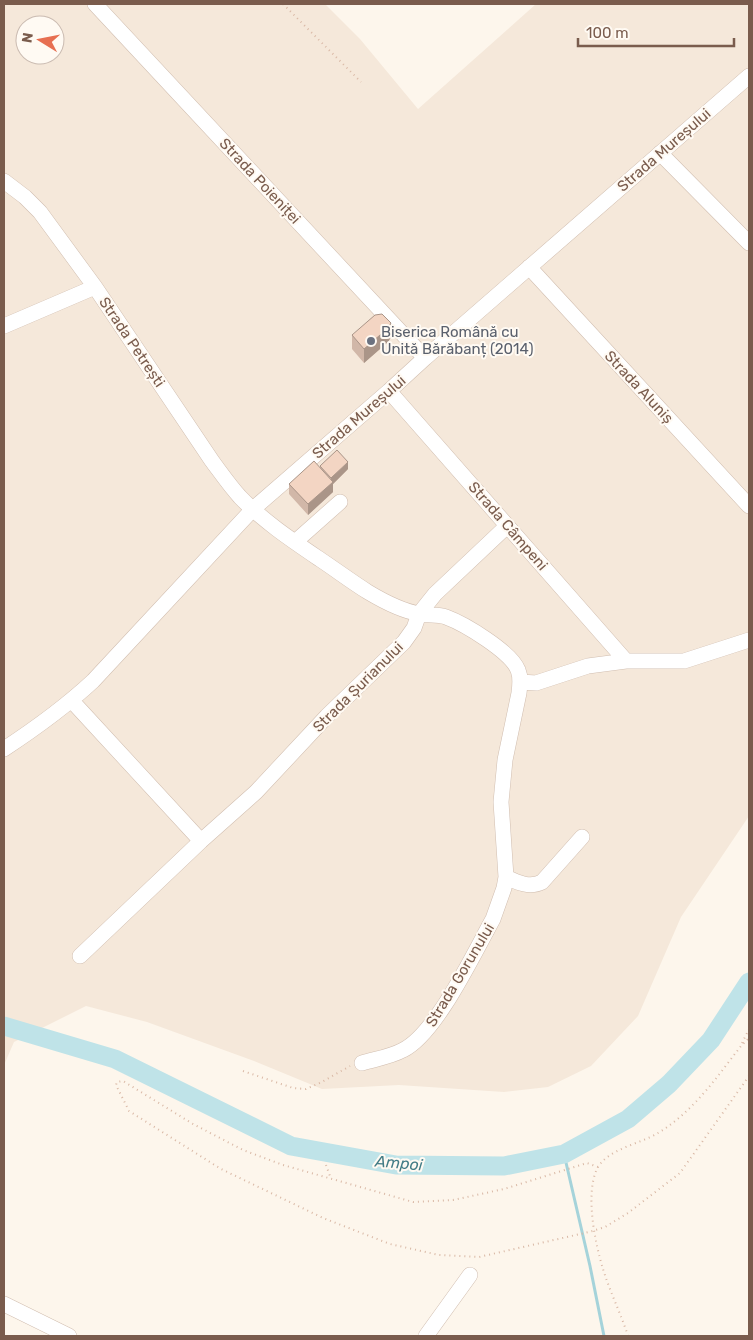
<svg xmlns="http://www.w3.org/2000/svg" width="753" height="1340" viewBox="0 0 753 1340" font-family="Rubik,sans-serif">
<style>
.residential{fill:#f5e8da;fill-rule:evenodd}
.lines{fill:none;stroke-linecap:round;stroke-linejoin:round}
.stream{stroke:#a5d3da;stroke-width:3}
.river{stroke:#bfe3e8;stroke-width:19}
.minor-casing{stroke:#d1beb0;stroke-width:16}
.path{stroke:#d9b8a5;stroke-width:2;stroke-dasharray:1 4;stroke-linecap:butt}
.minor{stroke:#fff;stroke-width:15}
.wall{fill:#d1b7a8}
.shaded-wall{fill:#aa9588}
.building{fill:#f3d5c3;stroke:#aa9588}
.worship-dot{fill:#6b7280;stroke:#fffaf3;stroke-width:2}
.labels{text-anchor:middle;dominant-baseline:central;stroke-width:4;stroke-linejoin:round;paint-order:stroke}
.street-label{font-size:15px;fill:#7a5c4d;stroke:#fffaf3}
.worship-label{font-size:15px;fill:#5b616d;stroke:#fffaf3;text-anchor:start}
.water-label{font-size:16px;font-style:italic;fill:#437c86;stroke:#fffaf3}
</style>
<rect width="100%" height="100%" fill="#fdf6ec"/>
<path class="residential" d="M4,4H325L360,39L418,109L536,4H749V816L681,917L638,1016L591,1066L548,1087L504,1092L399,1085L322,1089L254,1061L147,1022L86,1006L14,1042L4,1065ZM25,25H55V55H25Z"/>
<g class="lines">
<path class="stream" d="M564,1154L590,1266L604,1336"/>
<path class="river" d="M4,1026L115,1059L291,1146L396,1165L504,1166L564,1154L628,1119L669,1084L711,1040L749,982"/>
<defs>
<path id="minor" d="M95,4L425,358
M660,153L749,243
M4,181L25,197L40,212L95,287L212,461C221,473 230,486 240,497C263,521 293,541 321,560C336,570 352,582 368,592C383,601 402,611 420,614C429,616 438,614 446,617C465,624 511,652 518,670C521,677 520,685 519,693L505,760L501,802L506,877L504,888L493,919C474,953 436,1034 403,1050C390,1057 375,1059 362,1063
M529,267L749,506
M4,326L95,287
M389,391L626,661
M295,542L340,502
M520,682L536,683L588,666L626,661H684L749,640
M72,701L201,841
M4,749C36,728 65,707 93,681L253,509L389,391L425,358L749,76
M506,877C518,883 530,888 542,882L582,837
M80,956L201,841L256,792L327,716L404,642L414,628L419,614L435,594L507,526
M4,1304L69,1336
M426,1336L470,1275"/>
</defs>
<use href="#minor" class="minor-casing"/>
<path class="path" d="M283,4L361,82
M742,1043L749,1029
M243,1071L293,1088L306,1089L322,1082L350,1066
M326,1165L331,1179
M598,1167L587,1163L504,1189L453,1200L413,1202L283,1165L243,1150L193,1124L123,1081L117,1082L116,1085L129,1111L221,1169L323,1218L390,1244L439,1255L479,1257L589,1232L605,1227L628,1213L680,1173L749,1076
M628,1336C621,1314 610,1292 603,1269C595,1243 585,1194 597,1169C607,1149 640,1144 658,1133C693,1112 717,1077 741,1046L749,1038"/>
<use href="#minor" class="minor"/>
</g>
<path class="wall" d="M352,335L391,337L388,342L364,363L352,349Z
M320,466L348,469L333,484V492L308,515L289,494V484L320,467Z"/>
<path class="shaded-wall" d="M391,323V337L388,342L364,363V349Z
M348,462V469L333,484V492L308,515V504L331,483V478Z"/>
<path class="building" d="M382,314L391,323L388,328L364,349L352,335L375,315Z
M337,450L348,462L331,478L320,466Z
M314,461L333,482L308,504L289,484Z"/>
<circle class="worship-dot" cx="371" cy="341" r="5"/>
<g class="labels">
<g class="street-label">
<text transform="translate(664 150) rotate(-41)">Strada Mureșului</text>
<text transform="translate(260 181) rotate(47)">Strada Poieniței</text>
<text transform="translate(132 342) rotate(56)">Strada Petrești</text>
<text transform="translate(639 387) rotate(47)">Strada Aluniș</text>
<text transform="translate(359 417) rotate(-41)">Strada Mureșului</text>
<text transform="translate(508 526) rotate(49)">Strada Câmpeni</text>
<text transform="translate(358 687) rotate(-45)">Strada Șurianului</text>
<text transform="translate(460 975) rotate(-59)">Strada Gorunului</text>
</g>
<g class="worship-label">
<text x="381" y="332">Biserica Română cu<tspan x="381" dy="17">Unită Bărăbanț (2014)</tspan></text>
</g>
<g class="water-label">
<text transform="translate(399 1163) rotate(5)">Ampoi</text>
</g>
</g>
<rect width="753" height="1340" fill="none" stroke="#7a5c4d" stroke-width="10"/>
<g transform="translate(40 40) rotate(280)"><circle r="24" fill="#fffaf3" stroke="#cabbb1"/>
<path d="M0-4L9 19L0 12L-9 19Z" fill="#e76f51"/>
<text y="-8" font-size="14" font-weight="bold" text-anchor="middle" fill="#7a5c4d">N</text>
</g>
<path d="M578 38v8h156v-8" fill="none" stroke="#7a5c4d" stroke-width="2.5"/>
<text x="586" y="38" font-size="15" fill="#7a5c4d" stroke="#fffaf3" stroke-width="4" paint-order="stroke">100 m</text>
</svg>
